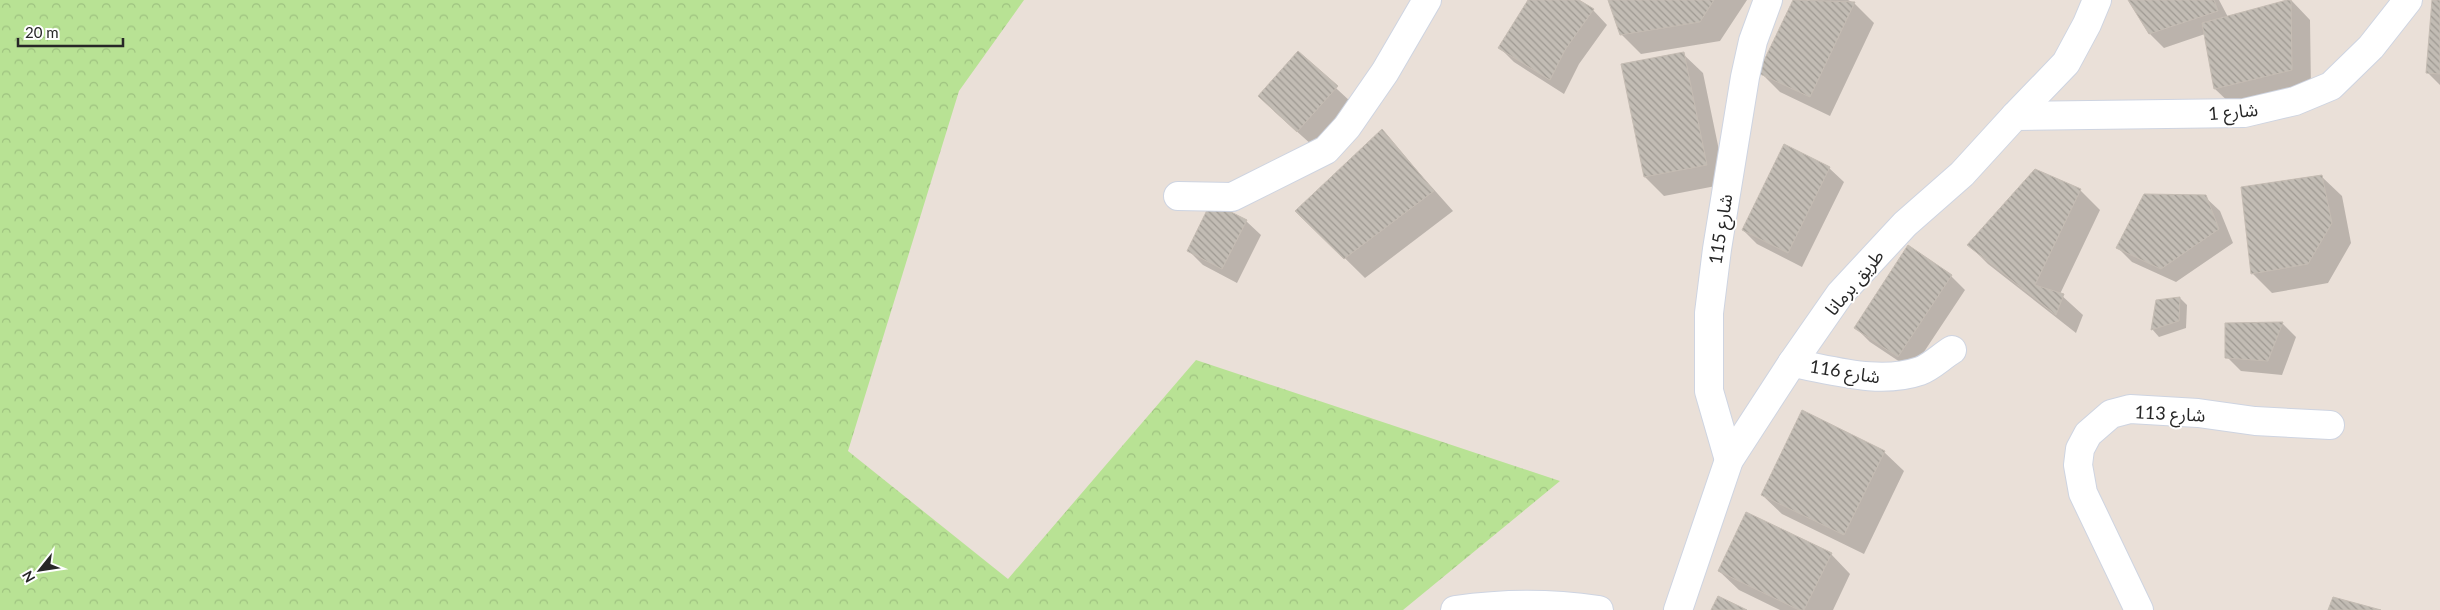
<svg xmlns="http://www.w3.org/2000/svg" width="2440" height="610" viewBox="0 0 2440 610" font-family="Lato,'Noto Sans Arabic',sans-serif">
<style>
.forest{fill:url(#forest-crowns)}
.shadow{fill:#0003}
.building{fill:url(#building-back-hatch);stroke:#c5bcb3}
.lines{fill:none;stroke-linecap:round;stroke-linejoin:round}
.minor-casing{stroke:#ced4e1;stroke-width:30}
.tertiary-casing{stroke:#ced4e1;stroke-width:30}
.minor{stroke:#fff;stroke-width:28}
.tertiary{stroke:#fff;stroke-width:28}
.labels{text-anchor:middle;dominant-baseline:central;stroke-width:4;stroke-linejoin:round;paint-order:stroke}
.street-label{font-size:18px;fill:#272727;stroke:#fff}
</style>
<defs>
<pattern id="forest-crowns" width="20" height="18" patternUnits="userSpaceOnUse" patternTransform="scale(1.25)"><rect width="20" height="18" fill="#b8e294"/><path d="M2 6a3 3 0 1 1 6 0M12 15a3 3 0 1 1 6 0" fill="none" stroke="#9ec280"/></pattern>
<pattern id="building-back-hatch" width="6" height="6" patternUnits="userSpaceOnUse" patternTransform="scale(1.25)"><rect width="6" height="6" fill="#c2bcb4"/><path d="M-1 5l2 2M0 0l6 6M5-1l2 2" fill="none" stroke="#9e9992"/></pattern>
</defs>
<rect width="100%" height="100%" fill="#eae0d8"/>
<path class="forest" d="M0,0H1024L959,91L848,451L1008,579L1196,360L1560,481L1403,610H0Z"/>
<path class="shadow" d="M1530,0H1576L1593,10L1607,25L1579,64L1564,94L1514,62L1500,48Z
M1609,0H1747L1720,41L1641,54L1621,34Z
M1794,0H1848L1854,3L1874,23L1830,116L1780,92L1760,72Z
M2130,0H2219L2228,17L2291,0L2310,20L2311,90L2235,108L2215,89L2205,34L2164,48L2150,34Z
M2433,0H2440V85L2428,73Z
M1298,53L1351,102L1312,145L1274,111Z
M1683,54L1703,73L1726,184L1664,196L1645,177Z
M1382,131L1453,211L1365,278L1297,211Z
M1829,168L1844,182L1802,267L1757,244L1743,230Z
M2322,177L2342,196L2351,243L2328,283L2272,293L2252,273Z
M2080,190L2100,210L2060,294L2083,315L2076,333L1988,264L1968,244Z
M2205,197L2220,211L2233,243L2176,282L2132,262L2118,248Z
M1212,203L1246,221L1261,235L1237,283L1203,265L1188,250Z
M1951,276L1965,290L1912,370L1870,342L1856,328Z
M2180,298L2187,305L2186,328L2159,337L2152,329Z
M2282,323L2296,337L2282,375L2241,371L2227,357Z
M1884,452L1904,471L1864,554L1782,514L1762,495Z
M1831,554L1850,574L1833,610H1780L1739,590L1719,571Z"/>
<path class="building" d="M1528,0H1579L1594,9L1565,50L1550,80L1498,48Z
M1608,0H1714L1700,22L1620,35Z
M1793,0L1855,2L1810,97L1758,73Z
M2128,0H2214L2218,11L2149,34Z
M2287,0H2291L2292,70L2214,89L2202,23Z
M2432,0H2440V74L2426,73Z
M1298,51L1338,86L1297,132L1258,96Z
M1684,52L1707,165L1644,177L1621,64Z
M1382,129L1434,191L1344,259L1295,211Z
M1784,144L1830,167L1788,253L1742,230Z
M2035,169L2081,189L2035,285L2064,294L2056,315L1967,245Z
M2322,175L2332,223L2308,264L2251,274L2241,187Z
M2144,194L2206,195L2219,229L2161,269L2116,248Z
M1211,202L1247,220L1222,269L1187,251Z
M1908,245L1952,275L1898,357L1854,328Z
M2180,297L2179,321L2151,330L2156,300Z
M2283,322L2268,361L2225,358V323Z
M1802,410L1885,451L1844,535L1761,495Z
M1746,512L1832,553L1804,610H1799L1718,571Z
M1718,596L1747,610H1711Z
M2333,597L2381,610H2328Z"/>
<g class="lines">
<defs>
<path id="minor" d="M2015,116L2066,63L2087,24L2097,0
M1178,196L1232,197L1326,150L1347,127L1385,72L1427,0
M1792,363C1833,370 1879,385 1920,371C1931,367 1942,356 1952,350
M1729,460L1709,391V313L1717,249L1745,77L1753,41L1768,0
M1455,610C1506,603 1549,603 1599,610
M2139,610L2083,493L2078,465L2080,449L2088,434L2111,414L2130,409L2198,413L2255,421L2330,425"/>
<path id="tertiary" d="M1678,610L1729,460L1792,363L1840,294L1905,224L1962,174L2015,116L2244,113L2295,101L2331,86L2371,47L2408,0"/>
</defs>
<use href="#minor" class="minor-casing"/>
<use href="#tertiary" class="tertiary-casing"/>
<use href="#minor" class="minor"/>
<use href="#tertiary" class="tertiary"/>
</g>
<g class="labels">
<g class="street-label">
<text transform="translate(2233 111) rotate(-5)">شارع 1</text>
<text transform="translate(1720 229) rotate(-81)">شارع 115</text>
<text transform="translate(1854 282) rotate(-50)">طريق برمانا</text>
<text transform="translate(1845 371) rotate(9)">شارع 116</text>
<text transform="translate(2170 413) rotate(3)">شارع 113</text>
</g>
</g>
<g transform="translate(40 570) rotate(240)" stroke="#ffffff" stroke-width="4" paint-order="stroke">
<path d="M0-4L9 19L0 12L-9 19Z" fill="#272727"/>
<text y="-8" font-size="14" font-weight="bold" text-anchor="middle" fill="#272727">N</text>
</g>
<path d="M18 38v8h105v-8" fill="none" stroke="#272727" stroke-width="2.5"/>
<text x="25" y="38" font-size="15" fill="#272727" stroke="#ffffff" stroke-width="4" paint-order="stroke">20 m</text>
</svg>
